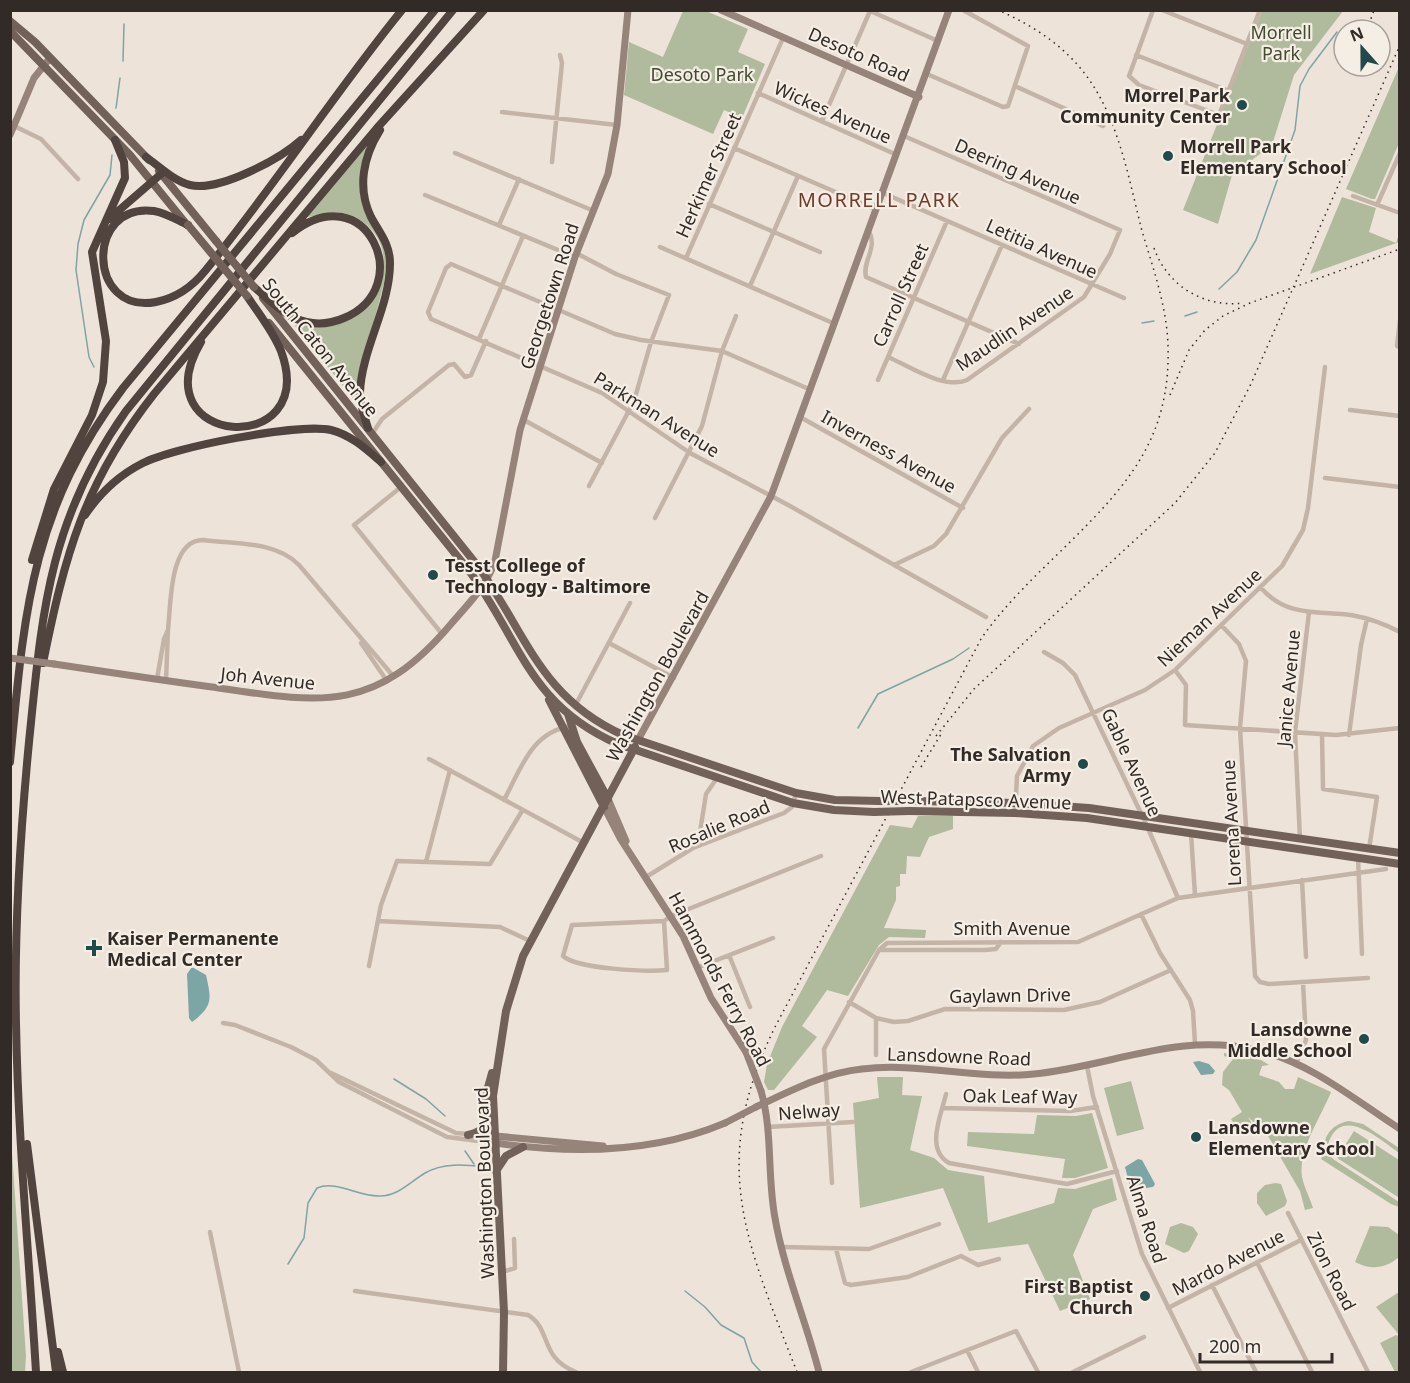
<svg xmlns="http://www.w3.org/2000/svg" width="1410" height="1383" font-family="'Noto Sans',sans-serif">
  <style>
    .green { fill: #b0ba9c }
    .water { fill: #7ca5a6 }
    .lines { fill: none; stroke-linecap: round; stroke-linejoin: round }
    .stream { stroke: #7ca5a6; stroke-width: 1.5 }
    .street { stroke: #c3b4a7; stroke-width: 4.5 }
    .secondary { stroke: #968379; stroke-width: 7 }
    .primary { stroke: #716159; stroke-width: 8 }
    .highway { stroke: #51443f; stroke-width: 8 }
    .rail { stroke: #312a26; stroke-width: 1.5; stroke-dasharray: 1.5 4.5; stroke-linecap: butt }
    .secondary-bridge { stroke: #968379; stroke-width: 7 }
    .primary-bridge { stroke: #716159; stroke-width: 8 }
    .poi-dot { fill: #224a4c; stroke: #f5eee5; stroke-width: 2 }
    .labels { text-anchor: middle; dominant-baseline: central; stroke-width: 4.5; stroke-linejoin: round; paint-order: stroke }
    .park-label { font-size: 18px; fill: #414b2e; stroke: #f5eee5 }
    .street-label { font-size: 18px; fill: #312a26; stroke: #f5eee5 }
    .poi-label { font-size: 18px; font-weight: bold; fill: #312a26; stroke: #f5eee5; text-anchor: end }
    .neighbourhood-label { font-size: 20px; letter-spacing: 1.5px; fill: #743b2b; stroke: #f5eee5 }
  </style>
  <rect width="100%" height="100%" fill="#ede3d9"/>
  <path class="green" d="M683 11H706L748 29 738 52 765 64 742 118 724 110 713 134 624 95 629 42 663 57Z
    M1262 11H1343L1294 75 1272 145 1232 175 1218 224 1183 210Z
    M1399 67V143L1375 199H1372L1346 189Z
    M367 145 360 178 387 259 384 283 364 359 357 397 354 400 295 326 298 324C381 342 417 234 345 214 330 209 319 217 305 217Z
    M1342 197 1376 208 1369 232 1396 243 1399 234V242L1310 274Z
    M918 816H953V829L929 837 920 857 907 856 906 874H900V886L896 887V900L884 928 926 930 925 938 889 937 879 945 848 996 827 990 802 1026 817 1037 774 1090H768L764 1082 767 1064 782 1027 890 825 912 828Z
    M1224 1053 1261 1060 1269 1065 1262 1066 1259 1075 1279 1082 1285 1089H1294L1298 1077 1331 1092C1321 1117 1298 1150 1302 1177 1304 1187 1310 1198 1313 1208L1305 1210 1300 1191 1267 1134 1248 1117 1254 1127 1242 1135 1231 1119 1242 1112 1229 1090 1222 1085 1223 1072 1233 1059 1224 1056Z
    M877 1077H903L902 1095 922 1096 910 1150 934 1158 948 1170 984 1176 988 1223 1054 1203 1058 1188 1075 1189 1112 1178 1117 1200 1093 1209 1073 1255 1090 1299 1060 1311 1028 1244 969 1251 943 1188 860 1208 853 1103 879 1098Z
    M1131 1081 1144 1129 1117 1136 1104 1088Z
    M1092 1113 1108 1168 1075 1178H1062L1065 1159 967 1146 968 1132 1034 1134 1037 1115 1076 1116Z
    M1349 1121 1363 1124 1399 1148V1153C1383 1142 1346 1108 1331 1137 1326 1145 1328 1152 1333 1159L1399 1202V1207L1391 1204 1321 1159 1323 1155 1326 1156C1320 1139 1331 1124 1349 1121Z
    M10 1123 26 1356 25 1372H11Z
    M1354 1131 1399 1160 1398 1197 1337 1158Z
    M1276 1183 1281 1184 1287 1201 1285 1206 1266 1216 1257 1203V1193L1265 1185Z
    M1181 1223 1193 1227 1198 1234 1189 1251 1184 1253 1165 1244 1170 1227Z
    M1370 1226 1388 1227 1399 1235V1257C1386 1268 1372 1271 1355 1262Z
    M1399 1292H1400L1399 1335 1376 1307Z
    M1396 1335 1399 1336V1372H1395L1380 1343Z"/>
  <path class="water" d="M192 967 206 975C211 998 214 1006 192 1022L189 1018 187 974Z
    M1199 1061 1209 1064 1215 1071 1213 1074 1201 1075 1193 1062Z
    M1138 1159 1142 1160 1155 1184 1153 1187 1131 1190 1125 1167Z"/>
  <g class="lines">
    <path class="stream" d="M123 61 124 24
      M116 108 120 78
      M1219 289 1237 272 1256 240 1295 130 1300 86 1309 69 1337 32
      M1185 316 1197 312
      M1142 323 1154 321
      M94 367 89 357 76 270 78 244 84 220 110 175 112 155
      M858 728 878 694 953 659 969 648
      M394 1079 426 1099 445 1116
      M465 1151 474 1164
      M288 1264 304 1238 308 1203 317 1188C337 1180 358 1197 380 1196 398 1196 410 1182 425 1173 444 1162 467 1165 488 1167
      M685 1291 705 1307 721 1325 744 1338 752 1362 761 1372"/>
    <path class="street" d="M868 10 938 41
      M1153 10 1129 76 1139 85 1219 115 1260 10
      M1162 10 1247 44
      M1136 55 1229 91
      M927 74 1003 107 1008 106 1028 46 963 10
      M1015 86 1103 126
      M758 93 897 155
      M502 112 617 125
      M822 121 870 11
      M14 126 41 139 78 179
      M734 148 877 210
      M455 153 594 211
      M552 162 562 63 560 55
      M883 193 1124 298
      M425 195 575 257
      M1353 196 1400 213
      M709 204 820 252
      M1377 205 1400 153
      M499 225 519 179
      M869 231C878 249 862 261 866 277L1019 344
      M660 247 835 324
      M576 253 616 274 669 295 651 342 634 401 589 486
      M686 258 783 38
      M750 286 798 176
      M1400 320 1397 346 1400 347
      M479 339 523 236
      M888 357C909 366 944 390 967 380L1084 297 1110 254 1120 230 904 136
      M878 380 947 221
      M943 380 1002 245
      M811 390 722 351 641 340 615 334 451 264 446 268 428 312 431 319 602 393 690 453 790 506 986 617
      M1350 410 1400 416
      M800 417 963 508
      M524 420 602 463
      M372 434 382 419 449 365 454 364 465 377 471 375 486 341
      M1325 478 1400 487
      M401 487 354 525 442 634
      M655 518 702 426 722 351 736 316
      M894 565 934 546 946 534 1002 438 1029 409
      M1261 588C1287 617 1316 611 1351 615 1368 618 1385 624 1400 632
      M1222 626 1239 644 1246 661 1240 728 1255 976 1260 982 1269 984 1368 978
      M168 630C171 604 169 540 203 540 235 544 276 541 299 565L394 677
      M361 643 387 681
      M609 643 674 678
      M1044 652 1063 663 1075 675 1147 826 1178 898
      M1175 670 1186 685 1185 725 1336 735 1400 728
      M157 679 164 639 168 630 166 681
      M575 706 630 603
      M1322 734 1323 789 1377 797 1369 849
      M1349 735 1361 645 1367 619
      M429 759 584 843
      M504 800C521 769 531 732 571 726
      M1015 813 1017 776 1033 746 1059 728 1145 690 1175 670 1282 566 1303 530 1308 508 1325 367
      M1191 833 1195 895
      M1300 839 1295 732 1309 612
      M693 848 700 832 706 794 717 778
      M1358 858 1362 954
      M426 862 450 770
      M646 877 693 848 784 813 792 807 796 793
      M1302 880 1306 957
      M1141 914 1160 953 1190 1000 1193 1011 1195 1044
      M378 921 500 927 530 941
      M664 921 572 925 563 956C577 969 647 972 667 970L664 921 671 916 821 856
      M879 950H985L996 949 1001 942
      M729 955 750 1007
      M369 966 381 905 397 861 490 864 522 811
      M699 967 773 938
      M849 1002 876 1018 894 1022 908 1021 945 1009 1064 1010 1100 1002 1171 970
      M876 1018V1055
      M223 1023 235 1025 291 1047 316 1060 339 1082 447 1137 495 1143
      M1296 1064 1306 1040 1303 982
      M1087 1066 1093 1096 1142 1254 1200 1372
      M331 1073 456 1133 495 1136
      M946 1094C941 1116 925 1149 949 1163L1067 1184 1117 1171
      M943 1108 1070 1111 1097 1107
      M768 1127 853 1122
      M832 1183 824 1049 879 950 887 943 1078 942 1178 898 1386 869
      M1288 1213 1368 1372
      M210 1232 239 1372
      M782 1247 869 1249 939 1224
      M836 1249 845 1283 851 1285 908 1277 961 1256 978 1265 999 1259
      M1257 1262 1312 1372
      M502 1272 515 1268 514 1239
      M1212 1285 1256 1372
      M355 1291 528 1315C552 1329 539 1358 576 1372
      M1168 1308 1301 1240
      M967 1350 978 1372
      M911 1372 1016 1331 1038 1372
      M1073 1372 1144 1337"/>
    <path class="secondary" d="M721 10 919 97
      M10 135 34 78 50 58
      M54 664C107 672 160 680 212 687 320 703 374 715 451 624 468 604 487 586 495 561L520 430 575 257 608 174 617 125 628 10
      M638 740 771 496 949 10
      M608 799 626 841
      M604 807 620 838 683 936 711 998 746 1052
      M761 1091C773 1132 767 1176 775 1218 784 1270 806 1321 819 1372
      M756 1107C790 1091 824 1073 862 1069 919 1062 976 1080 1034 1074 1112 1066 1177 1032 1257 1050 1310 1062 1355 1100 1400 1129
      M495 1136 603 1146
      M495 1143C571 1154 652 1154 725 1123"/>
    <path class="primary" d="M10 21 35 42 149 160
      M10 31 130 155 187 225
      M159 171 216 241
      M263 298 477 565C526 632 539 697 623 735L796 793 835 800 880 801
      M269 323 470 572C521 642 529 705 618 744L793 803 834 810 874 812
      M549 700 604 807
      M568 714 577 742 608 799
      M915 801 1016 803 1089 808 1400 853
      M909 811 1015 813 1087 818 1400 864
      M468 1135C490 1131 486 1116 486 1097 487 1089 490 1081 492 1073
      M496 1171 506 1156 523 1147
      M503 1372 504 1312 493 1096 506 1011 523 956 635 747"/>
    <path class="highway" d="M146 157C159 166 174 181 190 185 219 192 280 159 301 140
      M109 219 161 174
      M188 225C177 220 166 213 154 211 85 202 87 315 156 302 176 298 192 287 205 271 274 187 333 95 402 10
      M254 287C267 298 280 311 294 318 310 325 328 325 344 318 418 287 366 174 292 233
      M201 342C139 447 321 460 281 351 273 331 259 314 247 296
      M368 428C364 416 360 404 360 392 362 348 390 307 390 263 390 244 379 232 371 217 357 188 363 157 380 130
      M85 515C100 493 119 475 143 463 174 447 299 423 331 430 351 435 366 449 381 462
      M32 560 54 489 92 415 103 382 106 341 92 252 125 178 124 162 115 140
      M43 663C65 554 84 483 154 394L377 128 484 10
      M10 762C24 615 30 511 123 388L435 10
      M27 1144 56 1372
      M58 1352 63 1372
      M36 1372C29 1256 18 1139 16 1023 14 929 20 836 29 742 42 614 48 521 126 411L453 10"/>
    <path class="rail" d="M1367 30 1374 10
      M1154 248C1167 285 1203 308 1243 303
      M1170 395 1189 350 1205 330 1223 316 1250 303 1400 249
      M936 736 974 689 1175 503 1215 453 1250 386 1400 45
      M921 767 943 731
      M797 1372C746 1241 708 1164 775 1027L981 639C1028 570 1114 516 1149 443 1164 412 1169 380 1168 346 1167 307 1153 268 1142 231 1129 180 1119 121 1088 78 1065 46 1034 26 998 10"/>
    <path class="secondary-bridge" d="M10 658 54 664
      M746 1052 761 1091
      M725 1123 756 1107"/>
    <path class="primary-bridge" d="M188 225 247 296
      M216 241 254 287
      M880 801H915
      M874 812 909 811"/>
  </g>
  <g class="poi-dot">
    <circle cx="1242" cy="105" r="6"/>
    <circle cx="1168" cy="156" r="6"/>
    <circle cx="433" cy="575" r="6"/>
    <circle cx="1083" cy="764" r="6"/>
    <path d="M91 939h6v6h6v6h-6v6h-6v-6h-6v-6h6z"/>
    <circle cx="1364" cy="1039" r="6"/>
    <circle cx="1196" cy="1137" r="6"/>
    <circle cx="1145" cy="1296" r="6"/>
  </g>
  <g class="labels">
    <g class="park-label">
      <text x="1281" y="32">Morrell<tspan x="1281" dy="21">Park</tspan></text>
      <text x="702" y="74">Desoto Park</text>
    </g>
    <g class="street-label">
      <text transform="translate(859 54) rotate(24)">Desoto Road</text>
      <text transform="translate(833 112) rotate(24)">Wickes Avenue</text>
      <text transform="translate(1018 171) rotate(24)">Deering Avenue</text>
      <text transform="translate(708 175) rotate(-66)">Herkimer Street</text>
      <text transform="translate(1042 248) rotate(24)">Letitia Avenue</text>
      <text transform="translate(900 295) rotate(-66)">Carroll Street</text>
      <text transform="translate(549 296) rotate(-72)">Georgetown Road</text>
      <text transform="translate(1014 328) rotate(-34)">Maudlin Avenue</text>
      <text transform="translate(321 347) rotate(51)">South Caton Avenue</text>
      <text transform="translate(657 414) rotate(32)">Parkman Avenue</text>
      <text transform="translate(889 451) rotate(29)">Inverness Avenue</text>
      <text transform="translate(1209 617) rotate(-43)">Nieman Avenue</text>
      <text transform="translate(657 676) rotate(-61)">Washington Boulevard</text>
      <text transform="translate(268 678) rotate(6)">Joh Avenue</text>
      <text transform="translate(1288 688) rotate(-85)">Janice Avenue</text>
      <text transform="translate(1132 762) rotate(65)">Gable Avenue</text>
      <text transform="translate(976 799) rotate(2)">West Patapsco Avenue</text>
      <text transform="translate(1231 823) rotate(-93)">Lorena Avenue</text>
      <text transform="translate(719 826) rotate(-23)">Rosalie Road</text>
      <text x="1012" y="928">Smith Avenue</text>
      <text transform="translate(720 979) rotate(62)">Hammonds Ferry Road</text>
      <text transform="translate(1010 995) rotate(-1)">Gaylawn Drive</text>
      <text transform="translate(959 1056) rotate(2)">Lansdowne Road</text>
      <text transform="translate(1020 1096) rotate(1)">Oak Leaf Way</text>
      <text transform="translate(809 1111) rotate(-4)">Nelway</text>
      <text transform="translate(484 1183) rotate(-92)">Washington Boulevard</text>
      <text transform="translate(1147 1219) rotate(72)">Alma Road</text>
      <text transform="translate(1228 1262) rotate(-27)">Mardo Avenue</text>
      <text transform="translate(1332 1271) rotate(63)">Zion Road</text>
    </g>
    <g class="poi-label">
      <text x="1230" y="95">Morrel Park<tspan x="1230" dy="21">Community Center</tspan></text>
      <text x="1180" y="146" text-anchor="start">Morrell Park<tspan x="1180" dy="21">Elementary School</tspan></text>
      <text x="445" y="565" text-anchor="start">Tesst College of<tspan x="445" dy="21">Technology - Baltimore</tspan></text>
      <text x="1071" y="754">The Salvation<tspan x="1071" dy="21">Army</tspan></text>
      <text x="107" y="938" text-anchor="start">Kaiser Permanente<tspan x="107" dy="21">Medical Center</tspan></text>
      <text x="1352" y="1029">Lansdowne<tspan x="1352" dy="21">Middle School</tspan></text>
      <text x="1208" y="1127" text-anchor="start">Lansdowne<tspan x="1208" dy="21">Elementary School</tspan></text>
      <text x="1133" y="1286">First Baptist<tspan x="1133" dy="21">Church</tspan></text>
    </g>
    <g class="neighbourhood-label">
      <text x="879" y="199">MORRELL PARK</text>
    </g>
  </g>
  <rect width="1410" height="1383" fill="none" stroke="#312a26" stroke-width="24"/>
  <g transform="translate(1362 48) rotate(339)"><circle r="28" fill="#f5eee5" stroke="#a7a099" stroke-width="1.5"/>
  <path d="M0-4.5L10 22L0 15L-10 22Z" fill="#224a4c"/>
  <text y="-9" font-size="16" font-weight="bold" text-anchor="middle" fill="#312a26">N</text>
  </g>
  <path d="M1200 1353v9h132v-9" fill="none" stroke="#312a26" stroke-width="3"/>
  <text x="1209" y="1353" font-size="18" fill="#312a26" stroke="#f5eee5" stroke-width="4.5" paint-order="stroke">200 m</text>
</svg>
